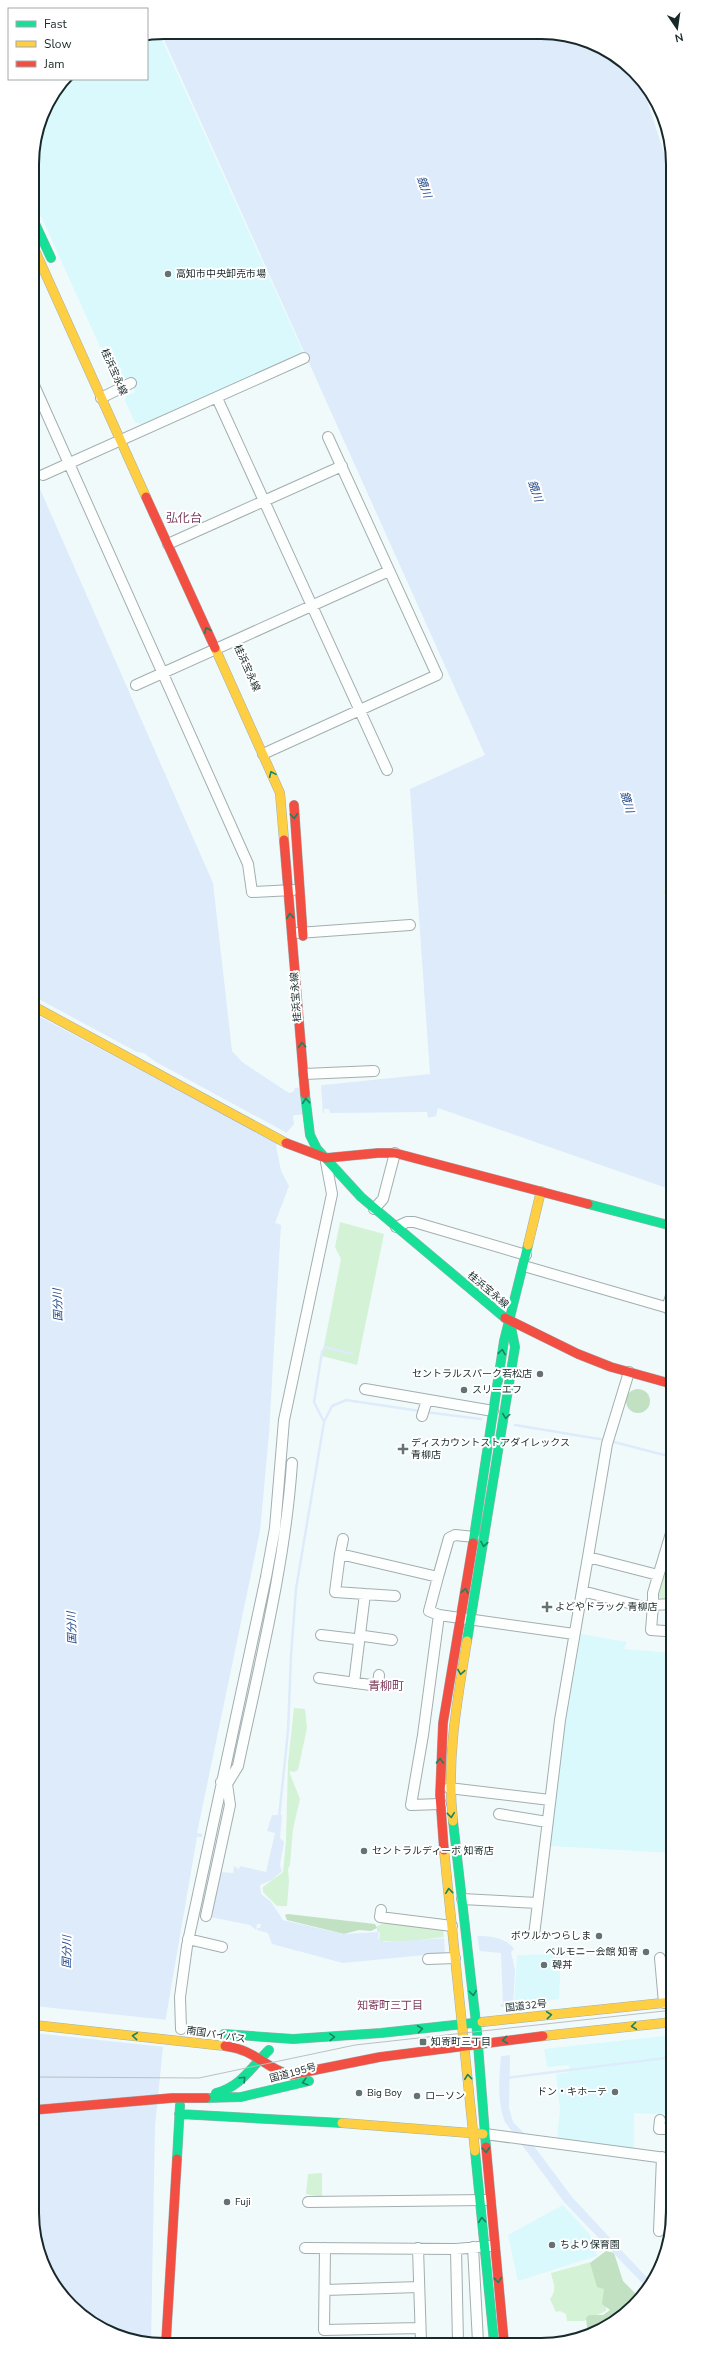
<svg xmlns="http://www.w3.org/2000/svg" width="705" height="2377" font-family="'Nunito Sans','Noto Sans JP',sans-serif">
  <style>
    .built { fill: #d9f9fc }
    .green { fill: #d4f2d5 }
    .forest { fill: #c2e1c3 }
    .water { fill: #ddebfb }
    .pier { fill: #f1fafb }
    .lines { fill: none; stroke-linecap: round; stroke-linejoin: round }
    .stream { stroke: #ddebfb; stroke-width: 2.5 }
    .street-casing { stroke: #a3aeaf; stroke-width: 12 }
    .fast-casing { stroke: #a3aeaf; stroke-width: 10 }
    .slow-casing { stroke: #a3aeaf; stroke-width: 10 }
    .jam-casing { stroke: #a3aeaf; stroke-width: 10 }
    .street { stroke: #fdfefe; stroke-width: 10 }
    .fast { stroke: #16e098; stroke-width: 9 }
    .slow { stroke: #ffcf43; stroke-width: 9 }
    .jam { stroke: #f24e42; stroke-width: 9 }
    .tram { stroke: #bcbfc0; stroke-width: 1 }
    .oneway { stroke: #188461 }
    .poi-dot { fill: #657273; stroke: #fff; stroke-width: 1.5 }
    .labels { text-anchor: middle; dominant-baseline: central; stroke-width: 4; stroke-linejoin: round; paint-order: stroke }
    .poi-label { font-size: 10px; fill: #19292a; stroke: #fff; text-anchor: start }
    .street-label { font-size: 10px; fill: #19292a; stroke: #fff }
    .water-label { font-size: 11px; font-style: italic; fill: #20488b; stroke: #fff }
    .neighbourhood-label { font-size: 11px; fill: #7d3c5f; stroke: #fff }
    .quarter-label { font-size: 12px; fill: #7d3c5f; stroke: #fff }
    .rim { fill: none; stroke: #19292a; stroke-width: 2 }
  </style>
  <rect width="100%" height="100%" fill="#f1fafb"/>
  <path class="built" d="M159 33 303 352 143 425 135 422 125 401 126 396 135 392 129 378 115 380 32 196V156L46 106 65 79H147V35Z
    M581 1634 627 1642 624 1649 672 1653V1853L550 1846 563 1739Z
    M561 1954 559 1999 514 2006 517 1955Z
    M673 2035V2115L634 2113V2150L557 2138 560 2110 556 2074 570 2072 569 2065 547 2067 544 2049Z
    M563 2205 590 2235 597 2256 518 2281 508 2235Z"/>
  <path class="green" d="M671 867V907L666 901 663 889 666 890 664 877Z
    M340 1222 384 1234 357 1365 322 1356 341 1259 335 1247Z
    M663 1575 672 1578V1597L669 1600 660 1598 658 1594Z
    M294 1708 305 1709 307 1728 298 1770 294 1772 290 1771V1774L300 1799 293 1829 290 1865 288 1869 289 1881 287 1906H277L263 1892V1887L283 1872 286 1841 288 1763Z
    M390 1921 443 1930 444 1937 403 1942 381 1941 379 1939 380 1933 377 1931V1926Z
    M322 2173V2197L306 2194 308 2174Z
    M598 2260 607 2275 606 2311 584 2321H567L566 2314 560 2311 556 2312 550 2299C558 2289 553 2283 551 2273Z"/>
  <path class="forest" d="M626 1401a12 12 0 1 1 24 0a12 12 0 1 1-24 0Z
    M288 1914 375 1924 377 1928 371 1931 359 1930 344 1934 287 1920 285 1915Z
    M606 2251 614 2253 623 2281 641 2299C628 2312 607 2333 587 2328L586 2318 589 2315H603L610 2310 602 2304 604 2289 597 2287 590 2263Z"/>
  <path class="water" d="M161 33 567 35C595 45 623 55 641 81L671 175V867L665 877 668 878 665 881 666 890 663 889 666 901 671 907 672 1190 438 1108 436 1116 428 1118 427 1112 330 1113 329 1109H324V1113L295 1115 293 1116 294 1124 276 1145 281 1171 289 1186 275 1223 281 1225 269 1434 260 1531 197 1833 202 1834V1837H197L166 2017 155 2126 151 2342C111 2342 61 2307 45 2270 41 2260 38 2249 35 2238L33 473 213 883 232 1051 242 1062 289 1093 293 1092 295 1088 430 1074 410 789 485 755Z
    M272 1815H282L280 1838 284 1842 280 1865 282 1871 272 1880 260 1885 261 1894 271 1902 283 1920 343 1934 379 1932 378 1939 385 1942 478 1936C490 1936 507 1938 514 1949L511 1952 515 1970 513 2006 501 2007V2004H503L501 1953 479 1951 445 1953 343 1963 272 1944 268 1933 257 1930V1928H260L261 1924H257L256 1930 250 1925 210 1917 221 1872 233 1873 234 1867 232 1865 239 1869 240 1866 266 1872 275 1833 267 1831Z
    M510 2055 509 2108 513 2122 525 2134 572 2197 651 2282 647 2288 564 2202 505 2122C497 2102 499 2077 501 2056Z"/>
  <path class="pier" d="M33 996 137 1052 144 1053 156 1062 289 1134 277 1143 33 1013Z
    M321 1084 323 1115 314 1116 298 1086Z
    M477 1934 480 1953 445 1955 444 1936Z
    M34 2006 168 2020 165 2047 34 2033Z"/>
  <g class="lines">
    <path class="stream" d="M425 1412 481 1419
      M324 1422 314 1402 322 1352 325 1347 352 1354
      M515 1425 605 1440
      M610 1441 672 1457
      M279 1818 288 1731 291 1656 296 1589 324 1422 332 1406 346 1400 420 1411
      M506 2078 673 2057"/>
    <defs>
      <path id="street" d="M33 383 248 864 252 892 293 890
        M101 398 131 383
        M217 398 387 770
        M43 475 304 358
        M168 544 342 466
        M136 685 389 571
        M263 754 437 675 328 437
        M298 933 410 925
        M304 1074 374 1071
        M374 1209 383 1199 395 1153
        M396 1227 407 1222H414L526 1255
        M524 1266 672 1309
        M667 1308 672 1293
        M365 1389 493 1411
        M422 1416 427 1400
        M340 1554 343 1539
        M588 1557 607 1444 629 1372
        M438 1577 429 1611 439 1615
        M582 1591 588 1557 658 1575
        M365 1594 395 1596
        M665 1631 651 1630 653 1605 672 1604
        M321 1635 355 1639 364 1636 392 1640
        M319 1678 378 1686 379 1675
        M354 1683 365 1594 335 1592 340 1554 438 1577 449 1538 455 1535 474 1537
        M227 1784 238 1766C259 1666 285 1566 292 1463
        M449 1788 550 1800
        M441 1804 411 1805 423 1735 439 1615 574 1634
        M499 1814 547 1822
        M462 1899 538 1903 560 1720 582 1591 644 1607 653 1605V1593L672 1530
        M381 1910 380 1917 452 1926
        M206 1916 230 1805 227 1784 221 1782
        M534 1935 538 1903
        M188 1939 222 1947
        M660 1958 664 2003
        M428 1959 455 1958
        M181 2029 180 1997 187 1946 266 1577 275 1528 284 1420 332 1194 326 1162
        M660 2120 659 2129H673
        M485 2134 673 2159
        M308 2202 486 2200
        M659 2231 662 2157
        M473 2247 478 2342
        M305 2248 456 2249 490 2246
        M325 2248 324 2330 420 2328
        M418 2248 421 2342
        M456 2249 458 2342
        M325 2290 419 2287"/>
      <path id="fast" d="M32 217 51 258
        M305 1094 310 1135 317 1149 361 1197 505 1318
        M588 1204 672 1226
        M473 1543 504 1341 528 1245
        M467 1641 515 1347 510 1322
        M453 1821 477 2032 486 2147
        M224 2034 293 2039 381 2033 482 2022
        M216 2093C241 2087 251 2067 269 2050
        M206 2098 241 2097 309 2081
        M179 2114 342 2123
        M475 2151 494 2342
        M177 2159 180 2105"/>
      <path id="slow" d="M32 244 146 497
        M215 648 280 793 284 840
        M33 1006 286 1143
        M528 1245 541 1191
        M453 1821C446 1761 457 1701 467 1641
        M444 1850 475 2151
        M482 2022 672 2002
        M34 2025 225 2046
        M543 2036 673 2022
        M342 2123 483 2134"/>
      <path id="jam" d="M146 497 215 648
        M294 805 303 936
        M284 840 305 1094
        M286 1143 326 1158 378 1153H395L588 1204
        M505 1318 578 1354 611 1367 672 1384
        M444 1850 440 1795 443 1723 473 1543
        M225 2046C256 2050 263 2067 290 2075L380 2057 543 2036
        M34 2110 172 2098H206
        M486 2147 504 2342
        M166 2342 177 2159"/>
    </defs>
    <use href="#street" class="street-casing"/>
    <use href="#fast" class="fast-casing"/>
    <use href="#slow" class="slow-casing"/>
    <use href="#jam" class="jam-casing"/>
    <use href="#street" class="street"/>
    <use href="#fast" class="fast"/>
    <use href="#slow" class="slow"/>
    <use href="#jam" class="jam"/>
    <path class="tram" d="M34 2077 199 2078 355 2045 673 2010"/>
  </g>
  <defs><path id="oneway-chevron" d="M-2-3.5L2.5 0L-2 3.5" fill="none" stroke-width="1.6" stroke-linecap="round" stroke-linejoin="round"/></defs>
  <g class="oneway">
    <use href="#oneway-chevron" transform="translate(207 630) rotate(-114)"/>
    <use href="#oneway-chevron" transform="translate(272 774) rotate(-114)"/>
    <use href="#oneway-chevron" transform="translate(294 816) rotate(86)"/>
    <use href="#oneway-chevron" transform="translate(290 916) rotate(-96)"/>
    <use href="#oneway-chevron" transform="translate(302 1045) rotate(-95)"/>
    <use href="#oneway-chevron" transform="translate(306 1101) rotate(-94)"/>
    <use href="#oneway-chevron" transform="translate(502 1352) rotate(-81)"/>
    <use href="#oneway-chevron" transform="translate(506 1416) rotate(98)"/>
    <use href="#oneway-chevron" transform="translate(484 1544) rotate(100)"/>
    <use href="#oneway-chevron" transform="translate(465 1591) rotate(-79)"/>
    <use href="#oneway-chevron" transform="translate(461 1672) rotate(100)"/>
    <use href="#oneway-chevron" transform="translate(440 1761) rotate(-88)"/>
    <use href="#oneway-chevron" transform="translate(451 1815) rotate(84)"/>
    <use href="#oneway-chevron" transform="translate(449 1891) rotate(-96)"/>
    <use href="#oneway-chevron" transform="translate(473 1993) rotate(83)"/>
    <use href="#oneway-chevron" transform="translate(549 2015) rotate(-6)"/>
    <use href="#oneway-chevron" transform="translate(634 2026) rotate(174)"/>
    <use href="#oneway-chevron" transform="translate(420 2029) rotate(-8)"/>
    <use href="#oneway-chevron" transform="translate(135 2036) rotate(-174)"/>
    <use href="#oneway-chevron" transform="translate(332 2037) rotate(-4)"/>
    <use href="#oneway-chevron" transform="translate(505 2040) rotate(173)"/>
    <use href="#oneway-chevron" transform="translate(468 2077) rotate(-96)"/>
    <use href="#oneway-chevron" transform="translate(243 2079) rotate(-46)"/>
    <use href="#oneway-chevron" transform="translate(305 2082) rotate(165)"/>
    <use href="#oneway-chevron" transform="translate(486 2150) rotate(86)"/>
    <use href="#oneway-chevron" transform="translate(482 2220) rotate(-95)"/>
    <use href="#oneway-chevron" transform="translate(498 2280) rotate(84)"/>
  </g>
  <g class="poi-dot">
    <circle cx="168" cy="274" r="4"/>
    <circle cx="540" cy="1374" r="4"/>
    <circle cx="464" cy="1390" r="4"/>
    <path d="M401 1443h4v4h4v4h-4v4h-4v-4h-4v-4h4z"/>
    <path d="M545 1601h4v4h4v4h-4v4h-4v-4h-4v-4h4z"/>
    <circle cx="364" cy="1851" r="4"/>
    <circle cx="599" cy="1936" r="4"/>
    <circle cx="646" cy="1952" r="4"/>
    <circle cx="544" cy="1965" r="4"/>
    <rect x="419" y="2038" width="8" height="8" rx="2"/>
    <circle cx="615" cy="2092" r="4"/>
    <circle cx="359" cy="2093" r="4"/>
    <circle cx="417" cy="2096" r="4"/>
    <circle cx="227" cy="2202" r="4"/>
    <circle cx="552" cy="2245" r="4"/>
  </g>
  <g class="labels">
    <g class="poi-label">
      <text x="176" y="274">高知市中央卸売市場</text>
      <text x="532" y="1374" text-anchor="end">セントラルスパーク若松店</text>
      <text x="472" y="1390">スリーエフ</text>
      <text x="411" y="1443">ディスカウントストアダイレックス<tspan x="411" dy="12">青柳店</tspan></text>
      <text x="555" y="1607">よどやドラッグ 青柳店</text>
      <text x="372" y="1851">セントラルディーボ 知寄店</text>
      <text x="591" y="1936" text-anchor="end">ボウルかつらしま</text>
      <text x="638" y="1952" text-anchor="end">ベルモニー会館 知寄</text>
      <text x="552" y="1965">韓丼</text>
      <text x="431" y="2042">知寄町三丁目</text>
      <text x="607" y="2092" text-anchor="end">ドン・キホーテ</text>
      <text x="367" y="2093">Big Boy</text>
      <text x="425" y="2096">ローソン</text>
      <text x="235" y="2202">Fuji</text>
      <text x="560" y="2245">ちより保育園</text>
    </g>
    <g class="street-label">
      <text transform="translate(114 372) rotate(66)">桂浜宝永線</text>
      <text transform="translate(247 668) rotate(66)">桂浜宝永線</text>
      <text transform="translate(296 997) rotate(-94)">桂浜宝永線</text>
      <text transform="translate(488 1290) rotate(40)">桂浜宝永線</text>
      <text transform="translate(526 2006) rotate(-6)">国道32号</text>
      <text transform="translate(216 2035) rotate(9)">南国バイパス</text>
      <text transform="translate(293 2073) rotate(-15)">国道195号</text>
    </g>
    <g class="water-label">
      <text transform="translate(424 187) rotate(70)">鏡川</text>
      <text transform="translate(535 491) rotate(70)">鏡川</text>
      <text transform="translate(627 802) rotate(74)">鏡川</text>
      <text transform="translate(58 1305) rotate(-92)">国分川</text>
      <text transform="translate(72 1628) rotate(-92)">国分川</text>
      <text transform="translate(67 1952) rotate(-89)">国分川</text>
    </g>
    <g class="neighbourhood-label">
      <text x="390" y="2005">知寄町三丁目</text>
    </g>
    <g class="quarter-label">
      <text x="184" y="518">弘化台</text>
      <text x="386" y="1686">青柳町</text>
    </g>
  </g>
  <path d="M0 0H705V2377H0ZM164 39H541A125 125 0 0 1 666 164V2213A125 125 0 0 1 541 2338H164A125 125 0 0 1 39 2213V164A125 125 0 0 1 164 39Z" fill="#fff" fill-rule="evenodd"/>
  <path class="rim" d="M164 39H541A125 125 0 0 1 666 164V2213A125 125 0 0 1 541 2338H164A125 125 0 0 1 39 2213V164A125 125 0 0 1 164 39Z"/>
  <rect x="8" y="8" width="140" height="72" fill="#ffffff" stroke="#a3a9aa"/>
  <rect x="16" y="21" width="20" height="6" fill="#16e098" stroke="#a3a9aa"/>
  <text x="44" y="28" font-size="12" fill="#19292a">Fast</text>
  <rect x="16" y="41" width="20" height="6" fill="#ffcf43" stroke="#a3a9aa"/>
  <text x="44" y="48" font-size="12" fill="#19292a">Slow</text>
  <rect x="16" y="61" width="20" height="6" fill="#f24e42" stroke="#a3a9aa"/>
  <text x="44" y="68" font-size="12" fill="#19292a">Jam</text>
  <g transform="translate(677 28) rotate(167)" stroke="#ffffff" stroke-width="3" paint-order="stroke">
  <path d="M0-3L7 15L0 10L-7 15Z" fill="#19292a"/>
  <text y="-6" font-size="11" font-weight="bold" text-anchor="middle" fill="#19292a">N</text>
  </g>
</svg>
